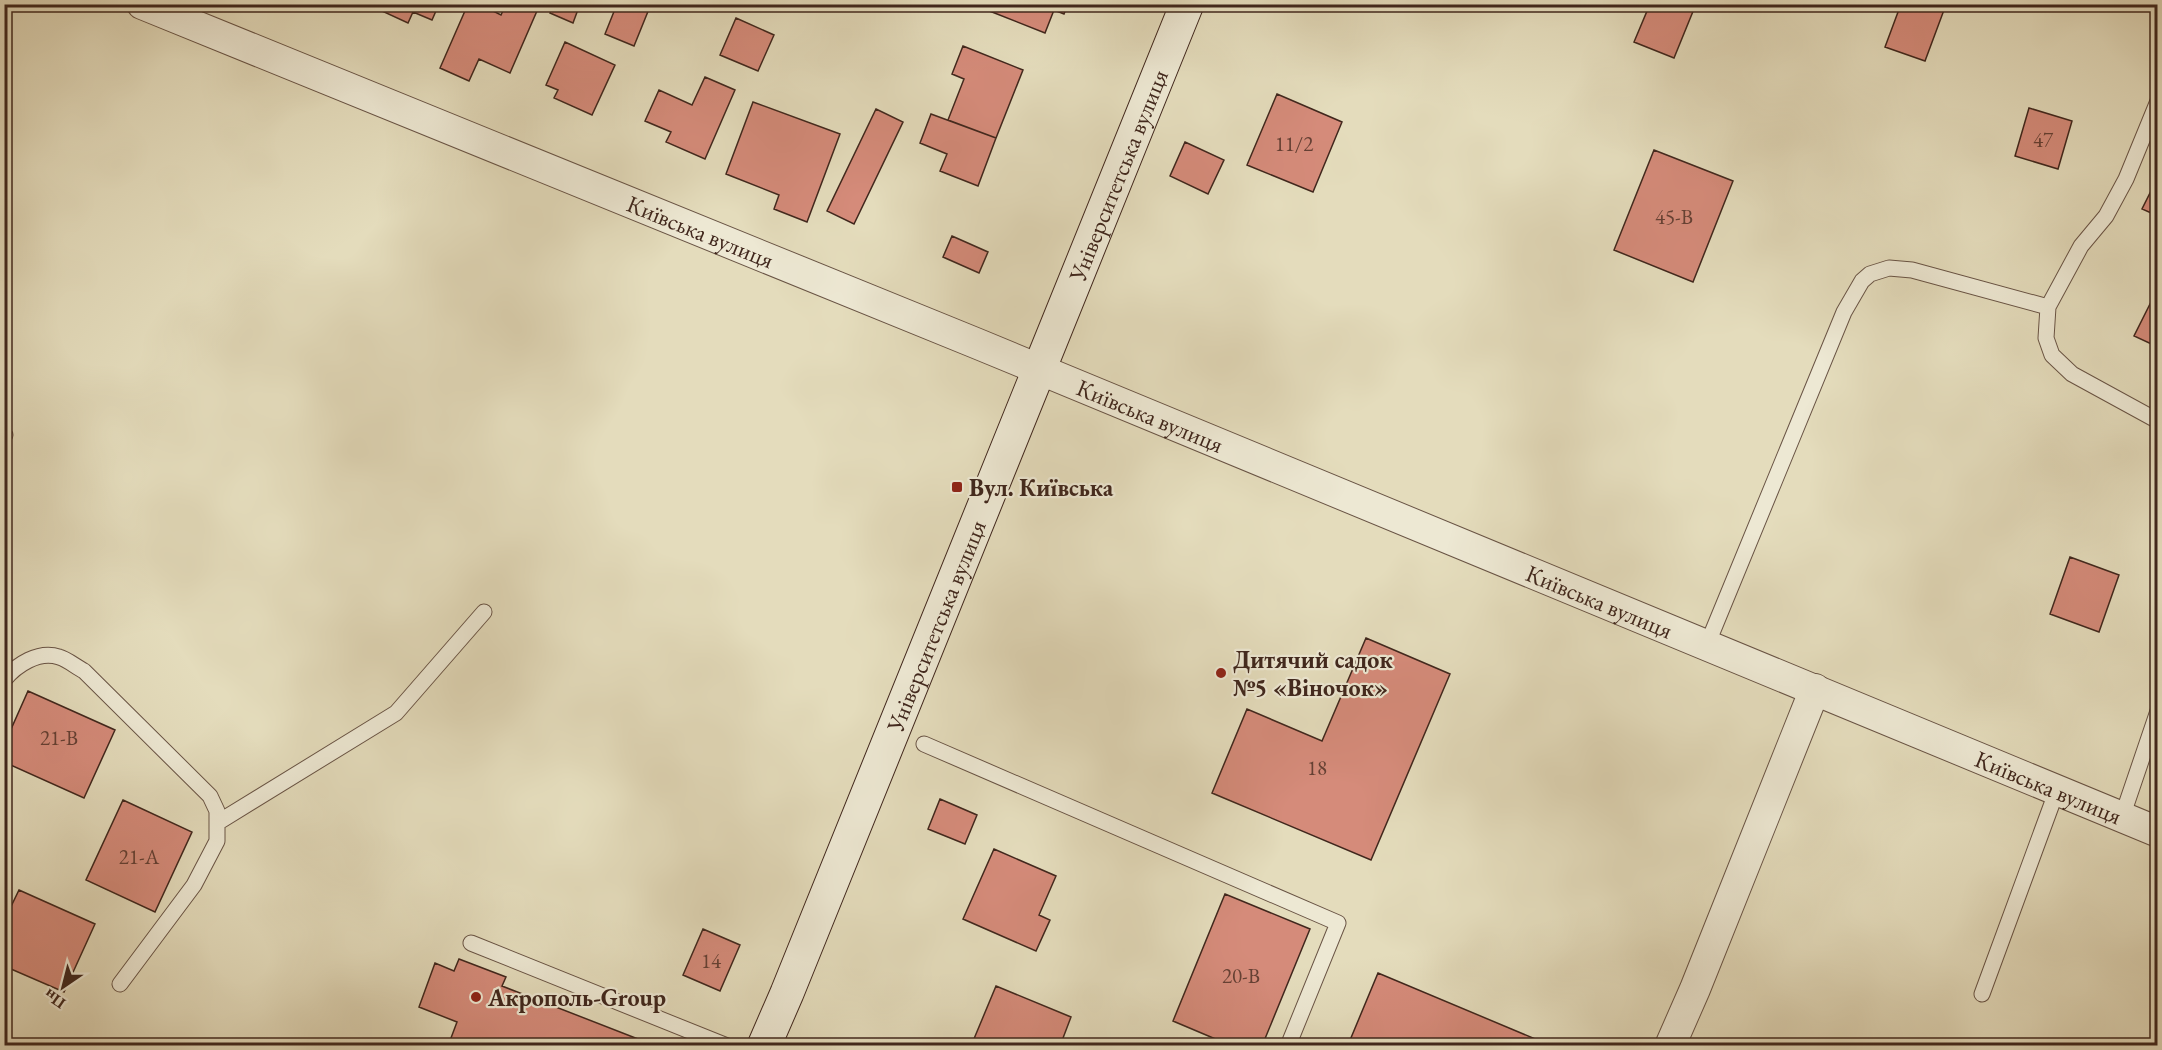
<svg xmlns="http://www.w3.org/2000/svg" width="2162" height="1050" font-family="'EB Garamond',serif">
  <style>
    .building { fill: #d58b7a; stroke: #40271d; stroke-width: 1.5 }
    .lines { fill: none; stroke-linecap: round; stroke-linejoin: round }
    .lane-casing { stroke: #695445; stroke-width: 17 }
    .street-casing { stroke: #695445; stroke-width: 32 }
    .secondary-casing { stroke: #40271d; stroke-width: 35 }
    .lane { stroke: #ede8d3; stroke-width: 15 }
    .street { stroke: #ede8d3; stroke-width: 30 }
    .secondary { stroke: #ede8d3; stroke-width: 33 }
    .poi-dot { fill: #8f2418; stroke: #ede8d3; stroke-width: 2 }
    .labels { text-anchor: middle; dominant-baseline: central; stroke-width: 4.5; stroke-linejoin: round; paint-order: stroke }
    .number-label { font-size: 21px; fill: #654034 }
    .street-label { font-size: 24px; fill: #40271d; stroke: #ede8d3 }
    .poi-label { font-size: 24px; font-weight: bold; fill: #40271d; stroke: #ede8d3; text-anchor: start }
  </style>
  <rect width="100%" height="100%" fill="#e4dcbc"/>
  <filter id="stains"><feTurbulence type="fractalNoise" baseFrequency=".00333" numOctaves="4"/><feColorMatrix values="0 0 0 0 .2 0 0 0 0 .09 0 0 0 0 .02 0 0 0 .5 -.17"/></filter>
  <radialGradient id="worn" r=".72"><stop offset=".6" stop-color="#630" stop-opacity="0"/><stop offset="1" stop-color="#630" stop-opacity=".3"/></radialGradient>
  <path class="building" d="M372 4H439L432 20 413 12 408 23 371 6Z
    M468 4H479L501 15 506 4H540L510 73 479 59 469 81 440 68Z
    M553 4H580L573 23 550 13Z
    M617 4H651L634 46 605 34Z
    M990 4H1068L1064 14 1054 10 1045 33 987 10Z
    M1632 4H1696L1674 58 1634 42 1647 11Z
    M1901 4H1931L1944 10 1925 61 1885 47Z
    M736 18 774 35 758 71 720 55Z
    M565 42 615 65 592 115 554 98 558 90 546 85Z
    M963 46 1023 70 996 138 948 120 964 79 952 74Z
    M705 77 735 90 705 159 666 142 671 132 645 121 659 90 692 105Z
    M1277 94 1342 122 1313 192 1247 165Z
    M753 102 840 134 807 222 774 209 779 195 726 174Z
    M2029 108 2072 121 2058 169 2015 156Z
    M876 109 903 122 854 224 827 211Z
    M931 114 996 138 978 186 940 171 947 154 920 143Z
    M1185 142 1224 160 1208 194 1170 176Z
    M1654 150 1733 181 1693 282 1614 250Z
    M2158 177V216L2142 209Z
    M952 236 988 252 979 273 943 257Z
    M2158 288V347L2134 336Z
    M2070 557 2119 575 2099 632 2050 614Z
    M1366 638 1450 674 1371 860 1212 793 1247 709 1322 741Z
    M28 691 115 730 84 798 4 762V745Z
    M940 799 977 815 965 844 928 829Z
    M123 800 192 832 155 912 86 880Z
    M994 849 1056 876 1039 915 1050 920 1036 951 963 919Z
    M19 890 95 924 64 992 4 966V921Z
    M1225 894 1310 929 1262 1046H1232L1173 1021Z
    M703 929 740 945 720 991 683 975Z
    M459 959 506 977 502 986 656 1046H448L457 1022 419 1007 435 963 454 971Z
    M1378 973 1552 1046 1348 1045Z
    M996 986 1071 1017 1060 1046H971Z"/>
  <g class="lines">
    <defs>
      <path id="lane" d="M2158 101 2126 179 2106 216 2081 246 2048 307 2046 338 2052 355 2072 374 2158 421
        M4 435H5
        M1707 645 1844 312 1862 281 1870 274 1889 268 1912 270 2048 307
        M4 680C16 665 39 650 59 657 67 659 76 667 84 671L210 796 217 811V841L194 885 120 984
        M924 744 1338 923 1288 1046
        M2122 817 2158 711
        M217 823 396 713 484 612
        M471 943 727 1046
        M1982 994 2057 790"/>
      <g id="street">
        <path id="s1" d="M142 4 978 344 2158 832"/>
        <path d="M1670 1046 1695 989 1815 689"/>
      </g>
      <g id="secondary">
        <path id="s2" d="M764 1046 787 993 1187 4"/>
      </g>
    </defs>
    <use href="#lane" class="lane-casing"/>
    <use href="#street" class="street-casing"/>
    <use href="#secondary" class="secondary-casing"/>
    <use href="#lane" class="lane"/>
    <use href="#street" class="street"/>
    <use href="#secondary" class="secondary"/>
  </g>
  <g class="poi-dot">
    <rect x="951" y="481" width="12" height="12" rx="3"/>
    <circle cx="1221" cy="673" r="6"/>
    <circle cx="476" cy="997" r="6"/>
  </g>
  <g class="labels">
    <g class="number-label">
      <text x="2043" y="139">47</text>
      <text x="1294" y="143">11/2</text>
      <text x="1674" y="216">45-В</text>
      <text x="59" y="737">21-В</text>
      <text x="1317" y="767">18</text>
      <text x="139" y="856">21-А</text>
      <text x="711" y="960">14</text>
      <text x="1241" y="975">20-В</text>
    </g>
    <g class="street-label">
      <text stroke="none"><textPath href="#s2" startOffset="940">Університетська вулиця</textPath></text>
      <text stroke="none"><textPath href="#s1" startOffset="603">Київська вулиця</textPath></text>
      <text stroke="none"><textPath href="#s1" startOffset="1089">Київська вулиця</textPath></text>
      <text stroke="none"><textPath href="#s1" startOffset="1575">Київська вулиця</textPath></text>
      <text stroke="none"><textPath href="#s2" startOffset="454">Університетська вулиця</textPath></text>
      <text stroke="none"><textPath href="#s1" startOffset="2061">Київська вулиця</textPath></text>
    </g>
    <g class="poi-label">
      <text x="969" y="487">Вул. Київська</text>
      <text x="1233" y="659">Дитячий садок<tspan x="1233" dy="28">№5 «Віночок»</tspan></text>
      <text x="488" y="997">Акрополь-Group</text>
    </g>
  </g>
  <rect width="2162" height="1050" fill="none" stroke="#e4dcbc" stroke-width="24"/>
  <rect x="6" y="6" width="2150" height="1038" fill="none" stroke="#40271d" stroke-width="3"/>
  <rect x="12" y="12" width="2138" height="1026" fill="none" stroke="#40271d" stroke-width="1.5"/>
  <g transform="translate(63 987) rotate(215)" stroke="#ede8d3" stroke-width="4.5" paint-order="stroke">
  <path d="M0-4.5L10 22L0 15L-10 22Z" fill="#40271d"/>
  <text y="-9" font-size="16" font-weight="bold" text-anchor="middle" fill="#40271d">Пн</text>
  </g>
  <rect width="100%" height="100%" filter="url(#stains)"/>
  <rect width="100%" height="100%" fill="url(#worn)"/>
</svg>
